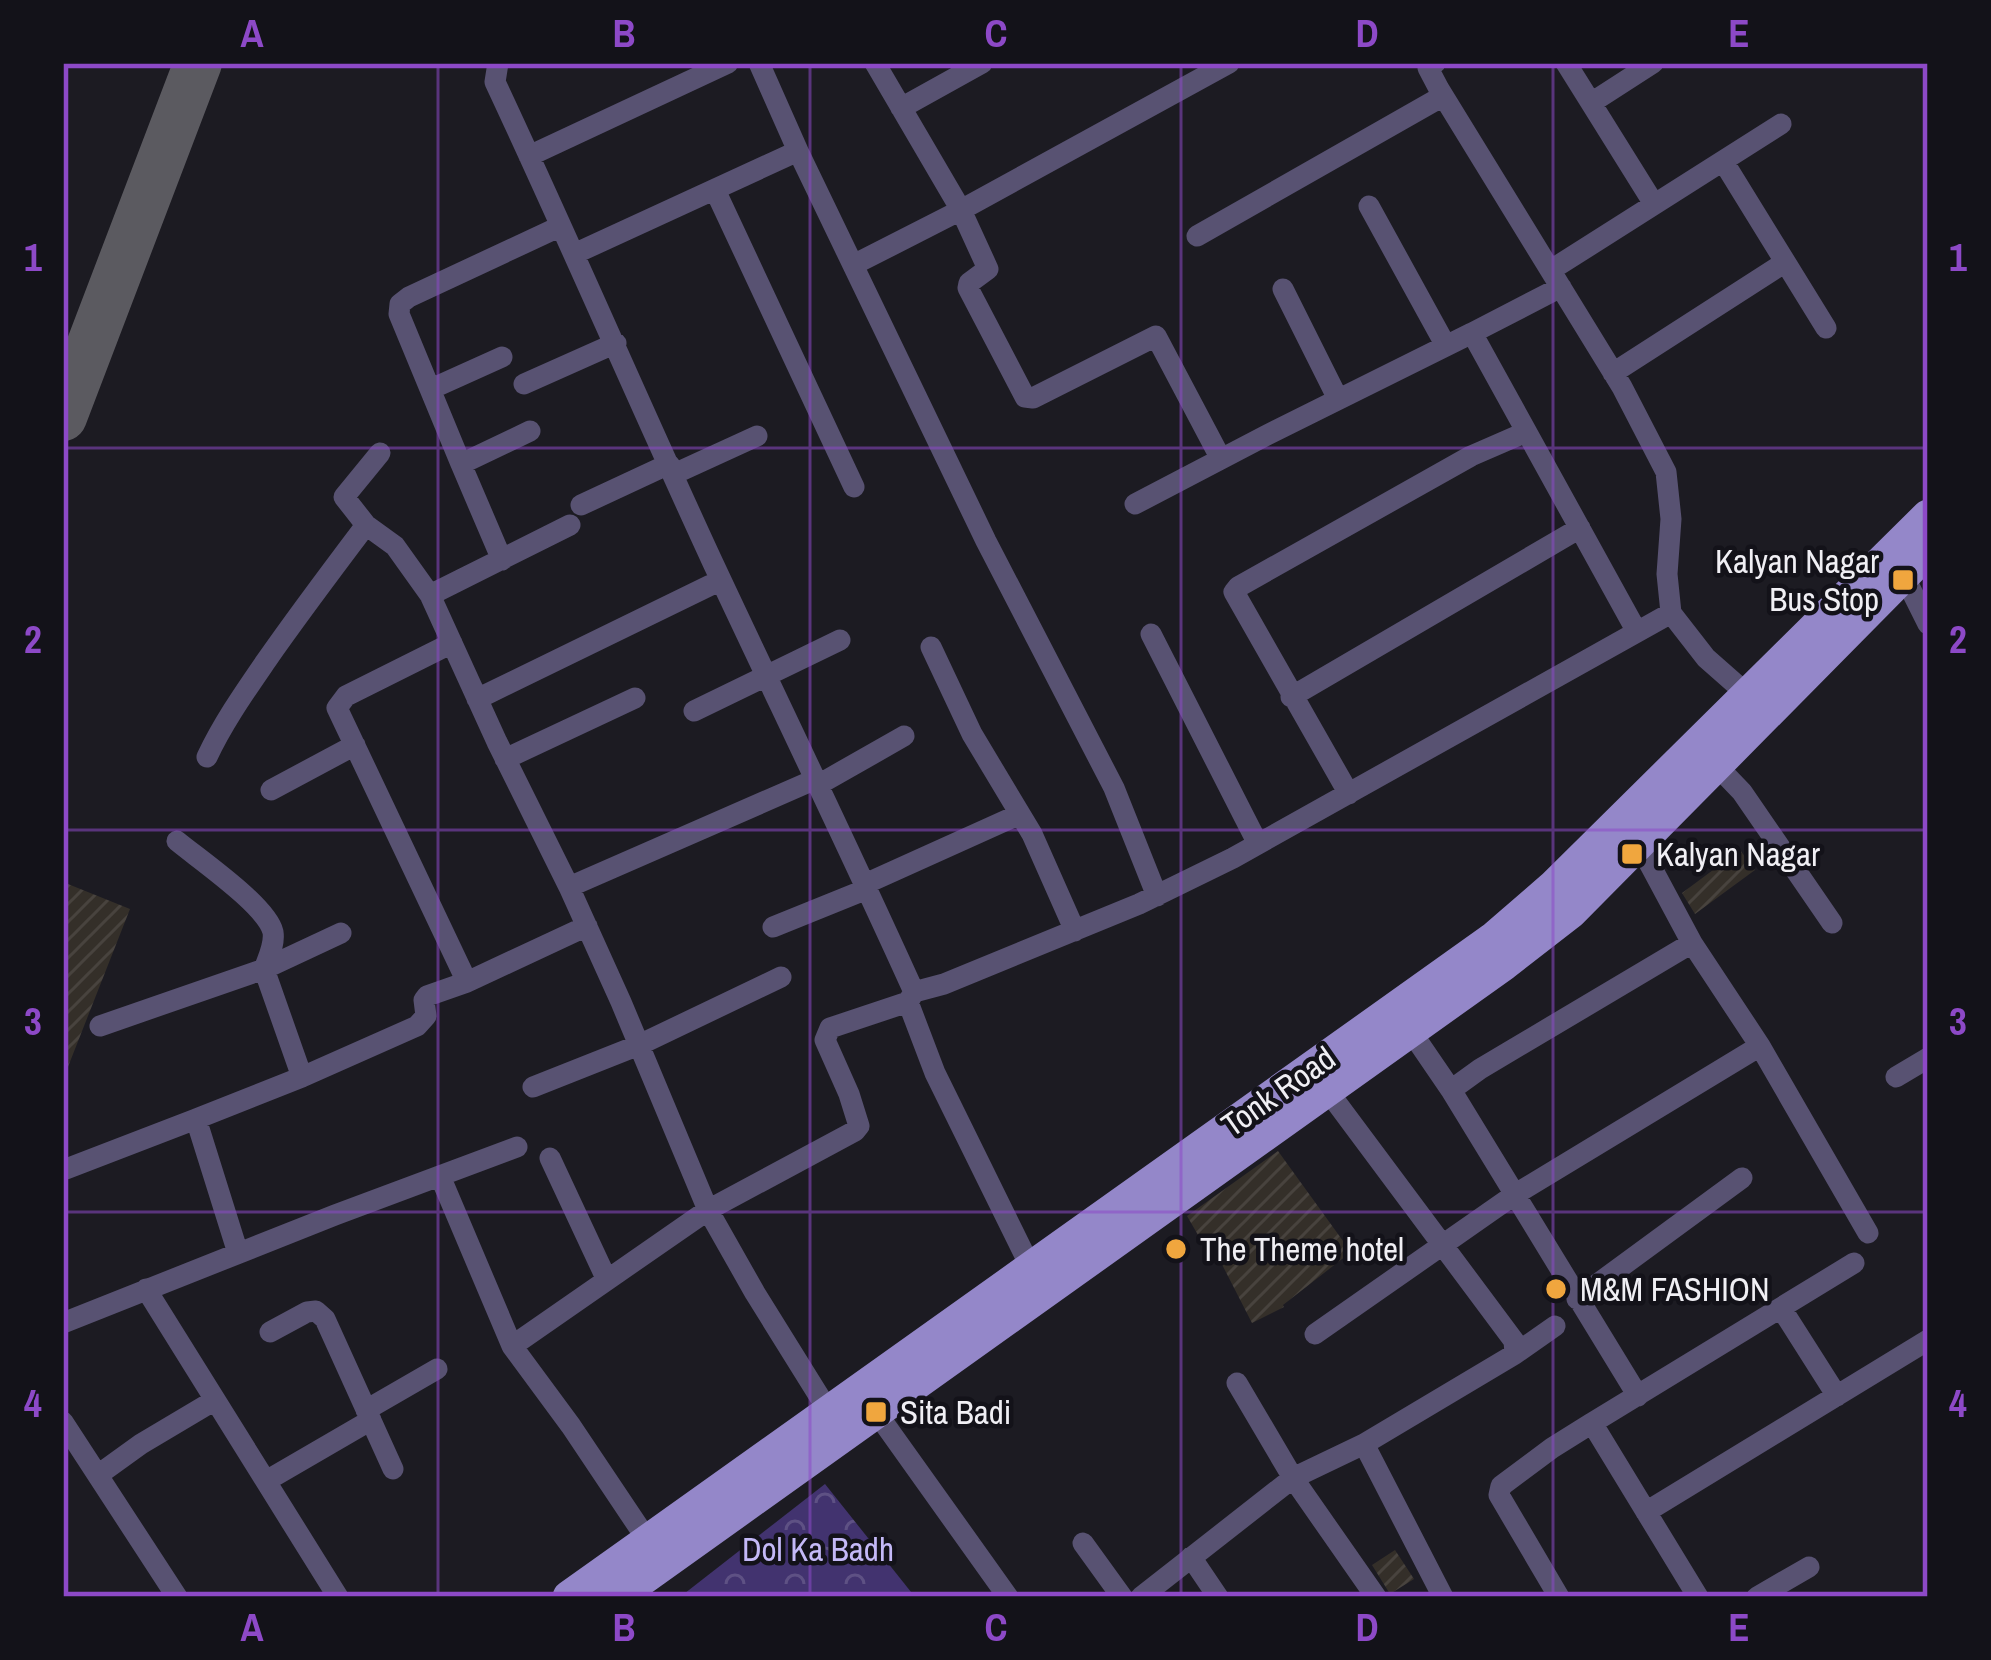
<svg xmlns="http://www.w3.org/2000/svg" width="1991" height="1660" font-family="'Archivo Narrow',sans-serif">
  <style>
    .forest { fill: url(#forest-crowns) }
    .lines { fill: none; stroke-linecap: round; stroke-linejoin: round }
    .taxiway { stroke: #5b5a60; stroke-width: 48 }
    .building { fill: url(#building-hatch) }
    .street { stroke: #585272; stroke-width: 21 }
    .primary { stroke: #9487c9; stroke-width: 33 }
    .grid { fill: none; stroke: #8d49c7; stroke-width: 3; stroke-opacity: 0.55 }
    .poi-dot { fill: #f0a63e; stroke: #131219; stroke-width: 4.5 }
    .labels { text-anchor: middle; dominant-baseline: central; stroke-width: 9; stroke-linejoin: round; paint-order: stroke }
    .poi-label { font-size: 33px; fill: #f0eff4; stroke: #131219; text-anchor: start }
    .street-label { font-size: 33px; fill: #f0eff4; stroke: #131219 }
    .park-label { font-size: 33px; fill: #c4b9f7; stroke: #131219 }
    .neatline { fill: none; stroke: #8d49c7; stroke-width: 4.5 }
    .grid-label { font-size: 39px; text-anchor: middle; font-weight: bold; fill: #8d49c7 }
  </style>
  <defs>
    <pattern id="forest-crowns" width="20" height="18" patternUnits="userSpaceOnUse" patternTransform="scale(3)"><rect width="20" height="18" fill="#42336f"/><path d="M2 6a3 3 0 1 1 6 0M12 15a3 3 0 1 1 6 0" fill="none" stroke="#5e5184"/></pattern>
    <pattern id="building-hatch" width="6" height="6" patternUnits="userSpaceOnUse" patternTransform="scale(3)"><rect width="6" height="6" fill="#342f29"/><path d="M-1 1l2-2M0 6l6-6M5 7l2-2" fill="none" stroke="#48433e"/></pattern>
  </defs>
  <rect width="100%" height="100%" fill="#1c1b22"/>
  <path class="forest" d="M825 1484 915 1597H680Z"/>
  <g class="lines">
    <path class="taxiway" d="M63 417 198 63"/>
  </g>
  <path class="building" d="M1740 850 1755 870 1695 914 1682 893Z
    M63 882 130 909 64 1077H63Z
    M1278 1151 1351 1252 1283 1305 1284 1307 1252 1323 1211 1243 1205 1247 1187 1216Z
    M1395 1550 1414 1579 1390 1594 1372 1565Z"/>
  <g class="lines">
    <path class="street" d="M498 63 495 82C570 242 639 403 713 563 780 706 849 848 914 992L908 1002 935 1073 1031 1268
      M1435 63 1428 68 1439 89 1622 387 1666 472 1671 519 1667 574 1671 613
      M1566 63 1591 103
      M1653 63 1591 103 1654 204
      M901 108 982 63
      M798 151 986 541 1114 788 1157 896
      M529 156 728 63
      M1723 161 1826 328
      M715 190 854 487
      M1369 206 1446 346
      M1197 236 1443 96
      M574 254 798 151 759 63
      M853 265 961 210 875 63
      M1551 270 1781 124
      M1283 289 1338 399
      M1472 333 1561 287
      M1613 373 1784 263
      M524 384 616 343
      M431 389 502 357
      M1221 459 1156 336 1033 398 1025 397 968 288 969 283 988 269 961 210 1229 63
      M461 464 399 314 400 304 409 297 561 226
      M674 474 757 436
      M1135 504 1267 435 1472 333 1637 632
      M581 505 669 464
      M366 525 344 497 380 453
      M502 560 461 464 530 431
      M1904 576 1928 624
      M430 595 570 525
      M1151 634 1258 844
      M452 643 346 696 337 708 467 982 587 926
      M931 647 972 734 1032 834 1075 931
      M1291 697 1580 528
      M477 699 721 580
      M694 711 840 640
      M207 757C223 723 244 693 266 661 298 615 332 570 366 525L395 546 430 595 497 742 569 887 621 1002 708 1210 855 1131 859 1126 849 1094 825 1040 830 1028 908 1002
      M505 759 635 698
      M1717 766 1742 792 1832 923
      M818 785 904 736
      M271 790 355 745
      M1349 794 1234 592 1238 587 1471 456 1526 432
      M177 841C200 860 267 906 273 932 275 945 268 958 264 969
      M1640 846 1692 943 1760 1046 1868 1233
      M865 884 1020 814
      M569 887 816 779
      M773 927 867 889
      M264 969 341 933
      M914 992 944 984 1139 904 1233 858 1671 613 1706 658 1748 695
      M100 1026 264 969 302 1077
      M1410 1030 1451 1090 1638 1396
      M1896 1077 1928 1058
      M533 1087 639 1045 781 977
      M1327 1090 1514 1341 1515 1354 1364 1444
      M1451 1090 1480 1069 1692 943
      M196 1119 302 1077 417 1026 426 1016 424 1000 427 996 467 982
      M550 1158 606 1278
      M66 1169 196 1119 238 1253
      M440 1176 512 1346 571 1426 648 1541
      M146 1289 338 1597
      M1577 1299 1742 1178
      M1781 1308 1837 1396
      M63 1323 335 1215 517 1147
      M270 1332 307 1312 316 1311 325 1319 393 1469
      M1315 1334 1514 1195 1760 1046
      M512 1346 708 1210 755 1293 829 1412
      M1515 1354 1555 1326
      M871 1405 1008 1597
      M366 1410 437 1369
      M63 1422 177 1597
      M1592 1423 1854 1263
      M98 1475 141 1444 215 1400
      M266 1481 371 1420
      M1646 1512 1928 1340
      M1083 1543 1122 1597
      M1191 1557 1218 1597
      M1141 1597 1293 1478 1237 1383
      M1376 1597 1293 1478 1364 1444 1443 1597
      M1559 1597 1499 1495 1501 1486 1552 1448 1592 1423 1698 1597
      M1757 1597 1809 1567"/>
    <path class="primary" d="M569 1597 1494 938 1554 886 1928 516
      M617 1597 1504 964 1571 912 1928 551"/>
  </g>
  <path class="grid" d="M438 63V1597M810 63V1597M1181 63V1597M1553 63V1597M63 448H1928M63 830H1928M63 1212H1928"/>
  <g class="poi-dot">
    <rect x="1891" y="568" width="24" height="24" rx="6"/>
    <rect x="1620" y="842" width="24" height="24" rx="6"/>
    <circle cx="1176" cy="1249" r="12"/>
    <circle cx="1556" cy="1289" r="12"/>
    <rect x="864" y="1400" width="24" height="24" rx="6"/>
  </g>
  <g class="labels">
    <g class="poi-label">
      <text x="1879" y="561" text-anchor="end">Kalyan Nagar<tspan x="1879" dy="38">Bus Stop</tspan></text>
      <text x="1656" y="854">Kalyan Nagar</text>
      <text x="1200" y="1249">The Theme hotel</text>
      <text x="1580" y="1289">M&amp;M FASHION</text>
      <text x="900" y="1412">Sita Badi</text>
    </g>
    <g class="street-label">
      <text transform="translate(1278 1091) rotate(-35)">Tonk Road</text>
    </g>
    <g class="park-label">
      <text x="818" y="1549">Dol Ka Badh</text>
    </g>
  </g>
  <rect width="1991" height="1660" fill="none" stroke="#131219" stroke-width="132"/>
  <rect x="66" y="66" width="1859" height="1528" class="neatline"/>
  <g class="grid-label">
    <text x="252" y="47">A</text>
    <text x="624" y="47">B</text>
    <text x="996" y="47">C</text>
    <text x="1367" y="47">D</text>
    <text x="1739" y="47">E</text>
    <text x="33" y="271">1</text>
    <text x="1958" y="271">1</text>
    <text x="33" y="653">2</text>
    <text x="1958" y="653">2</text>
    <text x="33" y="1035">3</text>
    <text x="1958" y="1035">3</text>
    <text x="33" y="1417">4</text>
    <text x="1958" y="1417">4</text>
    <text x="252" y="1641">A</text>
    <text x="624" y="1641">B</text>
    <text x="996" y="1641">C</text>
    <text x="1367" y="1641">D</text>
    <text x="1739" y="1641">E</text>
  </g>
</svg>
